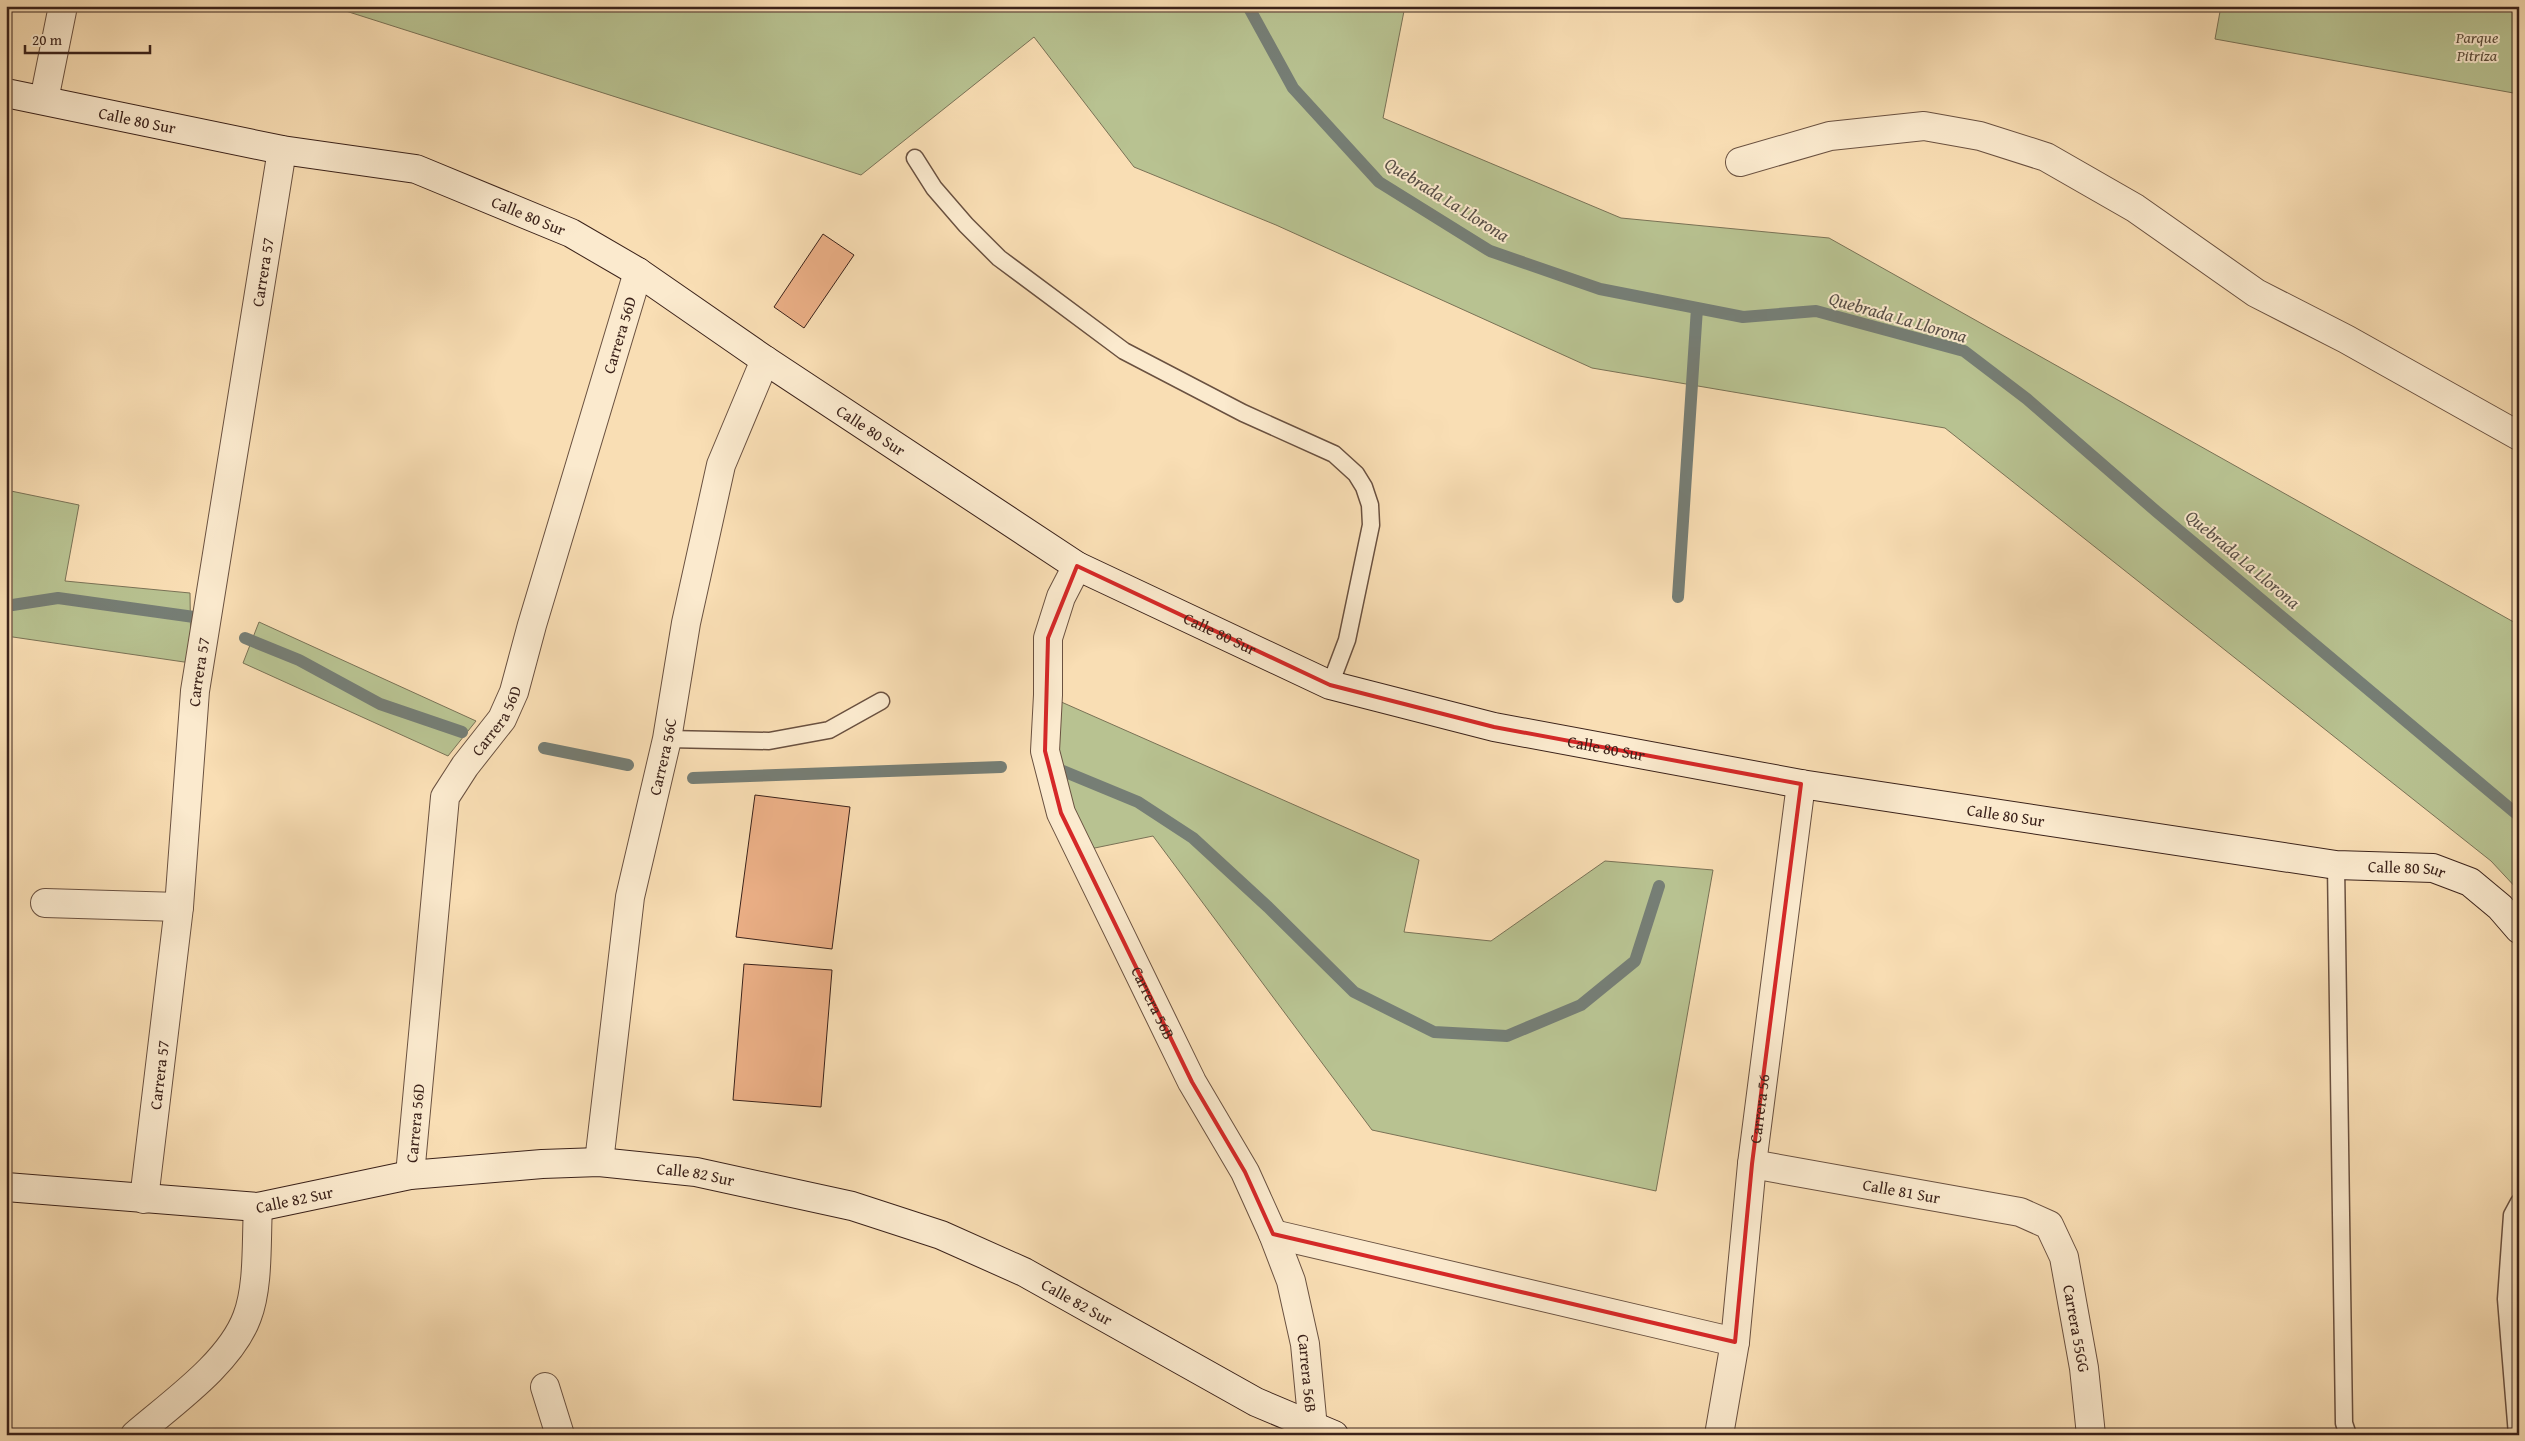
<svg xmlns="http://www.w3.org/2000/svg" width="2525" height="1441" font-family="'Gentium Book Plus',serif">
  <style>
    .green { fill: #b8c291; stroke: #7a7256 }
    .lines { fill: none; stroke-linecap: round; stroke-linejoin: round }
    .stream { stroke: #767e75; stroke-width: 12 }
    .building { fill: #ebaf86; stroke: #3b221a }
    .lane-casing { stroke: #6a5140; stroke-width: 19 }
    .street-casing { stroke: #6a5140; stroke-width: 30 }
    .secondary-casing { stroke: #3b221a; stroke-width: 30 }
    .lane { stroke: #fbeace; stroke-width: 16 }
    .street { stroke: #fbeace; stroke-width: 28 }
    .secondary { stroke: #fbeace; stroke-width: 28 }
    .marked { fill: none; stroke: #d62828; stroke-width: 4; stroke-linejoin: round }
    .labels { text-anchor: middle; dominant-baseline: central; stroke-width: 4; stroke-linejoin: round; paint-order: stroke }
    .park-label { font-size: 16px; font-style: italic; fill: #5a4a38; stroke: #fbeace }
    .street-label { font-size: 16px; fill: #3b221a; stroke: #fbeace }
    .water-label { font-size: 18px; font-style: italic; fill: #595048; stroke: #fbeace }
  </style>
  <rect width="100%" height="100%" fill="#f9deb4"/>
  <filter id="stains"><feTurbulence type="fractalNoise" baseFrequency=".004" numOctaves="4"/><feColorMatrix values="0 0 0 0 .2 0 0 0 0 .09 0 0 0 0 .02 0 0 0 .5 -.17"/></filter>
  <radialGradient id="worn" r=".72"><stop offset=".6" stop-color="#630" stop-opacity="0"/><stop offset="1" stop-color="#630" stop-opacity=".3"/></radialGradient>
  <path class="green" d="M330 6H1405L1383 118 1621 218 1829 238 2519 625V891L2491 861 1945 428 1592 368 1276 225 1134 167 1034 37 861 175Z
    M2221 6H2519V94L2215 39Z
    M6 490 79 505 65 581 190 593 191 663 6 636Z
    M259 622 476 721 448 756 243 663Z
    M1050 697 1419 860 1404 932 1491 941 1605 861 1713 870 1656 1191 1372 1130 1153 836 1085 850 1049 745Z"/>
  <g class="lines">
    <path class="stream" d="M1248 6 1293 88 1379 182 1490 251 1600 289 1743 317 1816 311 1964 351 2027 399 2157 512 2519 816
      M1678 597 1697 308
      M6 606 58 598 194 617
      M245 638 299 660 380 704 462 732
      M544 748 628 765
      M1063 771 1138 802 1193 838 1268 907 1354 992 1434 1032 1507 1036 1581 1005 1635 961 1659 886
      M693 778 1001 767"/>
  </g>
  <path class="building" d="M823 234 854 255 804 328 774 307Z
    M755 795 850 807 832 949 736 937Z
    M744 964 832 970 821 1107 733 1100Z"/>
  <g class="lines">
    <defs>
      <path id="lane" d="M915 158 934 188 966 225 999 258 1124 351 1243 413 1334 454 1356 474 1364 487 1370 505 1371 525 1347 640 1330 685
        M667 739 769 741 829 730 881 701
        M2336 865 2344 1423 2348 1435
        M2517 1435 2506 1299 2512 1215 2519 1202"/>
      <g id="street">
        <path d="M44 100 63 6"/>
        <path d="M1740 162 1830 136 1924 126 1980 136 2046 157 2135 208 2256 293 2346 339 2519 436"/>
        <path id="s1" d="M1077 566 1061 597 1048 638V695L1045 751 1061 813 1192 1082 1245 1172 1273 1234 1291 1281 1305 1344 1313 1428 1312 1435"/>
        <path d="M45 903 179 907"/>
        <path id="s2" d="M599 1162 630 897 667 739 686 623 721 465 765 360"/>
        <path id="s3" d="M1752 1164 2020 1212 2049 1225 2064 1257 2084 1368 2091 1435"/>
        <path id="s4" d="M410 1175 445 797 465 766 502 719 514 692 532 625 638 272"/>
        <path id="s5" d="M144 1199 179 907 195 691 282 150"/>
        <path d="M1273 1234 1735 1342"/>
        <path d="M545 1387 560 1435"/>
        <path d="M135 1435C172 1403 230 1363 247 1317 259 1286 256 1240 258 1207"/>
        <path id="s6" d="M1719 1435 1735 1342 1752 1164 1801 784"/>
      </g>
      <g id="secondary">
        <path id="s7" d="M6 93 282 150 416 169 571 233 638 272 765 360 1077 566 1330 685 1494 727 1801 784 2336 865 2433 868 2470 882 2500 907 2519 929"/>
        <path id="s8" d="M6 1187 258 1207 410 1175 542 1164 599 1162 696 1172 852 1206 941 1235 1024 1272 1256 1402 1334 1435"/>
      </g>
    </defs>
    <use href="#lane" class="lane-casing"/>
    <use href="#street" class="street-casing"/>
    <use href="#secondary" class="secondary-casing"/>
    <use href="#lane" class="lane"/>
    <use href="#street" class="street"/>
    <use href="#secondary" class="secondary"/>
  </g>
  <path class="marked" d="M1077 566 1330 685 1494 727 1801 784 1752 1164 1735 1342 1273 1234 1245 1172 1192 1082 1061 813 1045 751 1048 638Z"/>
  <g class="labels">
    <g class="park-label">
      <text x="2477" y="37">Parque<tspan x="2477" dy="18">Pitriza</tspan></text>
    </g>
    <g class="street-label">
      <text stroke="none"><textPath href="#s7" startOffset="134">Calle 80 Sur</textPath></text>
      <text stroke="none"><textPath href="#s7" startOffset="539">Calle 80 Sur</textPath></text>
      <text stroke="none"><textPath href="#s5" startOffset="935">Carrera 57</textPath></text>
      <text stroke="none"><textPath href="#s4" startOffset="878">Carrera 56D</textPath></text>
      <text stroke="none"><textPath href="#s7" startOffset="944">Calle 80 Sur</textPath></text>
      <text stroke="none"><textPath href="#s7" startOffset="1349">Calle 80 Sur</textPath></text>
      <text stroke="none"><textPath href="#s5" startOffset="530">Carrera 57</textPath></text>
      <text stroke="none"><textPath href="#s4" startOffset="472">Carrera 56D</textPath></text>
      <text stroke="none"><textPath href="#s7" startOffset="1754">Calle 80 Sur</textPath></text>
      <text stroke="none"><textPath href="#s2" startOffset="411">Carrera 56C</textPath></text>
      <text stroke="none"><textPath href="#s7" startOffset="2159">Calle 80 Sur</textPath></text>
      <text stroke="none"><textPath href="#s7" startOffset="2564">Calle 80 Sur</textPath></text>
      <text stroke="none"><textPath href="#s1" startOffset="466">Carrera 56B</textPath></text>
      <text stroke="none"><textPath href="#s5" startOffset="125">Carrera 57</textPath></text>
      <text stroke="none"><textPath href="#s6" startOffset="329">Carrera 56</textPath></text>
      <text stroke="none"><textPath href="#s4" startOffset="52">Carrera 56D</textPath></text>
      <text stroke="none"><textPath href="#s8" startOffset="695">Calle 82 Sur</textPath></text>
      <text stroke="none"><textPath href="#s3" startOffset="152">Calle 81 Sur</textPath></text>
      <text stroke="none"><textPath href="#s8" startOffset="290">Calle 82 Sur</textPath></text>
      <text stroke="none"><textPath href="#s8" startOffset="1100">Calle 82 Sur</textPath></text>
      <text stroke="none"><textPath href="#s3" startOffset="412">Carrera 55GG</textPath></text>
      <text stroke="none"><textPath href="#s1" startOffset="871">Carrera 56B</textPath></text>
    </g>
    <g class="water-label">
      <text transform="translate(1447 199) rotate(32)">Quebrada La Llorona</text>
      <text transform="translate(1898 317) rotate(16)">Quebrada La Llorona</text>
      <text transform="translate(2243 559) rotate(40)">Quebrada La Llorona</text>
    </g>
  </g>
  <rect width="2525" height="1441" fill="none" stroke="#f9deb4" stroke-width="25"/>
  <rect x="8" y="8" width="2510" height="1426" fill="none" stroke="#3b221a" stroke-width="2.5"/>
  <rect x="12" y="12" width="2500" height="1416" fill="none" stroke="#3b221a"/>
  <path d="M25 45v8h125v-8" fill="none" stroke="#3b221a" stroke-width="2.5"/>
  <text x="32" y="45" font-size="15" fill="#3b221a" stroke="#fbeace" stroke-width="4" paint-order="stroke">20 m</text>
  <rect width="100%" height="100%" filter="url(#stains)"/>
  <rect width="100%" height="100%" fill="url(#worn)"/>
</svg>
